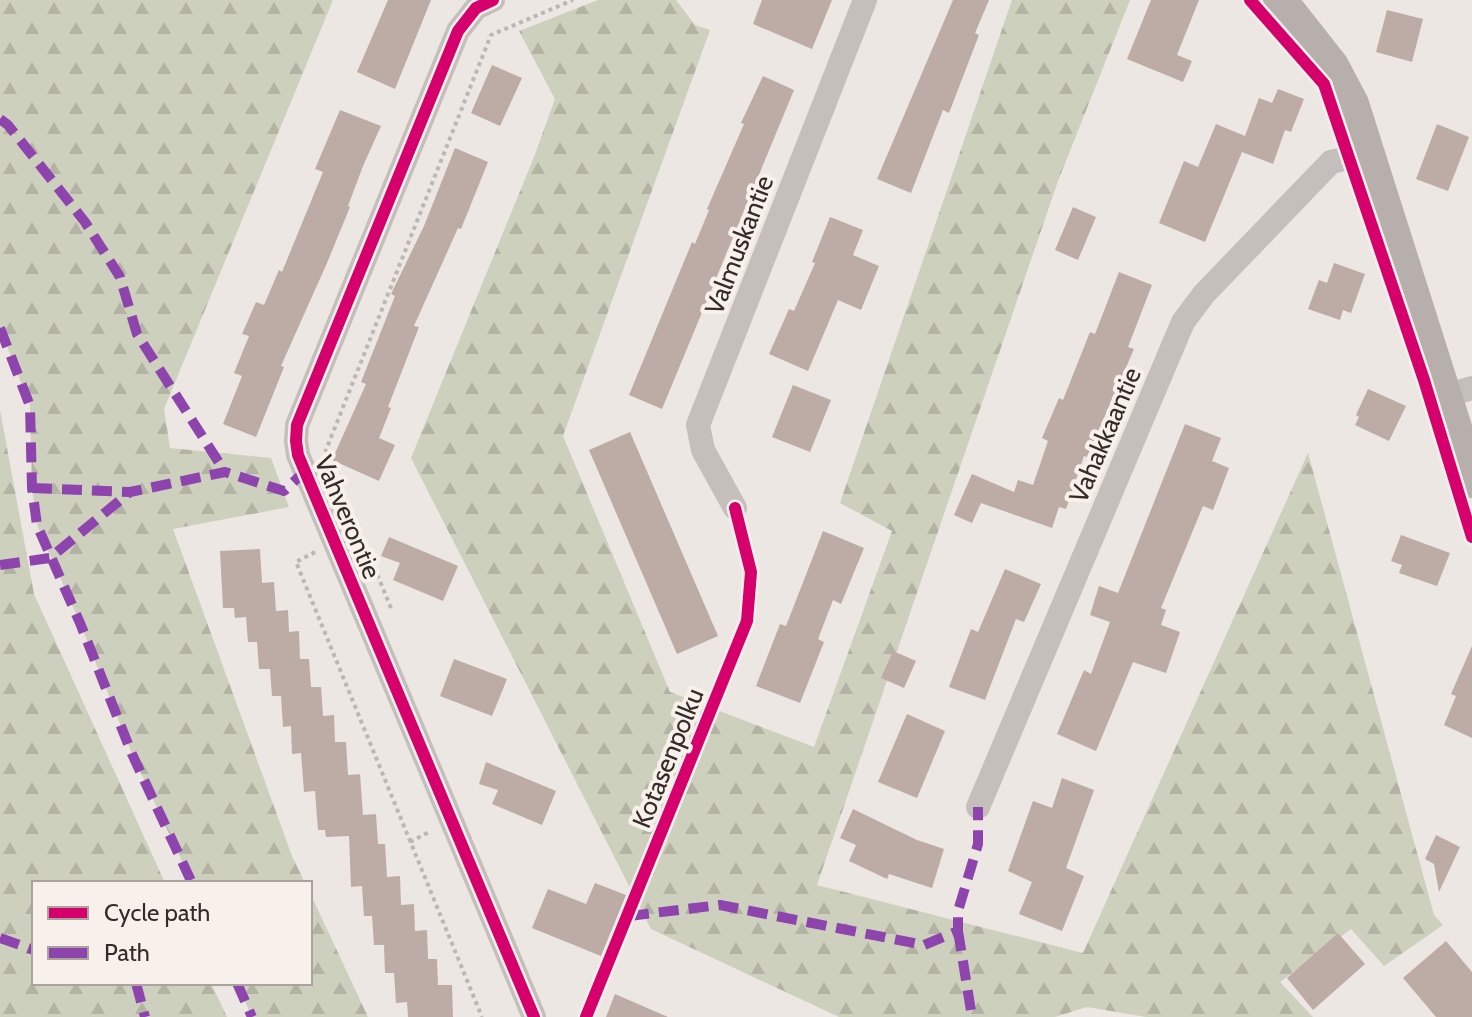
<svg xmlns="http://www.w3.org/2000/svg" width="1472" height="1017" font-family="Cabin,sans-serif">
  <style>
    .forest { fill: url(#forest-firs) }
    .building { fill: #bdaba6 }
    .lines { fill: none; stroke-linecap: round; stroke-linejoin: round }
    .path { stroke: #bdb7b4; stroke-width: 4; stroke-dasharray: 4 4; stroke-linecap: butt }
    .street { stroke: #c5bfbb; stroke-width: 24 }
    .secondary { stroke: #b6afac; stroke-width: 34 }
    .quiet { stroke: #8e44ad; stroke-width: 10; stroke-dasharray: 20 10; stroke-linecap: butt }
    .cycleway-casing { stroke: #f8f0eb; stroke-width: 17 }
    .cycleway { stroke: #d6006c; stroke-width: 12 }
    .labels { text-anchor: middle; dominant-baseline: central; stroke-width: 8; stroke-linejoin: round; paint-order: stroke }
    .street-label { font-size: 26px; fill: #352c2a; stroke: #f8f0eb }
  </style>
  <defs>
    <pattern id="forest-firs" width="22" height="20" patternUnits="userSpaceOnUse" patternTransform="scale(2)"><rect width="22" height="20" fill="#ced0be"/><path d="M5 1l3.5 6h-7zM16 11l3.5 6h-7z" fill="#b2b3a3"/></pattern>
  </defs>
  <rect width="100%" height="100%" fill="#ece7e2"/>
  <path class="forest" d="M0 0H333L164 409 170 448 271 458 289 507 173 529 292 856 305 883H192L132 754 80 623 37 525 32 488 30 406 0 328Z
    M598 0H676L695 25 710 30 563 436 670 692 814 747 892 531 840 503 1012 0H1130L1058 181 817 885 1083 953 1308 453 1434 915 1443 925 1384 966 1351 929 1280 982 1313 1017H1146L1087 1007 1055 1017H839L651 929 411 458 534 157 555 99 519 31Z
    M0 410 34 594 165 883H34V983H211L227 1017H0Z
    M310 893 368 1017H252L237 983H310Z"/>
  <path class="building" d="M388 0H431L395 89 357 72Z
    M762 0H832L812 49 753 24Z
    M953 0H989L975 33 979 35 949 113 943 110 911 193 877 179Z
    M1151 0H1199L1177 55 1192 61 1183 82 1127 59Z
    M1387 10 1423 19 1412 62 1376 52Z
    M492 65 522 78 500 126 471 113Z
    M763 76 794 90 662 409 629 395 692 242 695 244 709 210 707 209 744 124 741 123Z
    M1278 89 1304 99 1291 132 1285 130 1273 164 1242 152 1205 242 1159 223 1184 161 1198 167 1216 124 1245 136 1259 98 1272 103Z
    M340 110 381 126 363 166 348 206 350 207 327 263 281 366 284 367 256 437 223 424 242 376 234 373 249 336 242 334 256 302 264 305 279 270 282 272 323 172 315 169Z
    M1437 124 1469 137 1448 191 1416 179Z
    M455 148 488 162 461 229 458 228 414 326 419 327 388 407 391 408 379 438 395 445 379 481 332 460 366 384 361 382 395 296 391 294 424 226Z
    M1073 207 1096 217 1078 260 1055 250Z
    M830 217 863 230 853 255 879 266 861 310 838 300 808 371 769 354 789 309 794 311 815 263 812 262Z
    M1334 263 1365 274 1351 313 1343 310 1340 320 1308 309 1319 280 1327 283Z
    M1119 272 1152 285 1128 347 1134 349 1087 457 1084 456 1066 509 1059 507 1052 528 981 503 972 523 954 515 972 474 1014 492 1018 480 1033 485 1048 441 1042 438 1059 398 1063 400 1090 332 1095 334Z
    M793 385 831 400 810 452 772 437Z
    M1368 389 1406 406 1389 441 1355 425 1359 417 1356 415Z
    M1185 424 1221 438 1212 461 1229 468 1213 510 1203 506 1161 608 1166 610 1161 625 1180 632 1166 673 1133 662 1096 751 1057 734 1084 670 1091 674 1110 622 1090 615 1099 586 1118 593Z
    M630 432 718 636 677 654 589 450Z
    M823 531 864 548 841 604 833 600 818 639 824 642 800 703 756 686 780 624 786 626Z
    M1401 535 1450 553 1437 586 1399 573 1402 565 1391 561Z
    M389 537 458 566 443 601 393 580 400 563 381 556Z
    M260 549 262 583 274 582 276 611 288 610 289 632 299 631 300 659H309L311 687H321L323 716 334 715 335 742H346L348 775 360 774 363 815 376 814 378 844H385L387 877 400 876 401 905 414 904 415 931 427 930 428 959H437L438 985H452L453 1017H408L407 1002 396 1003 394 973H385L384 945H374L372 916H364L362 886 351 887 349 836 326 837 325 830H318L315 791 304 792 301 753 292 754 291 726 283 727 281 696H272L270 669H259L257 642H248L246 617 235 618 234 608H223L220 551Z
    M1005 569 1041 584 1024 622 1016 619 985 700 949 687 971 629 978 632Z
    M1472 646V738L1444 725 1456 696 1451 694Z
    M893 651 916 661 904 688 881 678Z
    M454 659 507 679 492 716 440 696Z
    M907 714 945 731 917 798 878 782Z
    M486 762 556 791 542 825 492 804 498 790 479 784Z
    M1062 778 1094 790 1066 868 1084 876 1062 931 1019 914 1032 882 1008 871 1033 801 1052 808Z
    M853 809 917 840 944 849 932 888 889 874 887 879 849 861 856 845 840 838Z
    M1436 835 1460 847 1439 892 1434 864 1425 859Z
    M595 883 626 895 601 956 532 928 548 889 586 904Z
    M1338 933 1365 964 1313 1010 1287 978Z
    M1446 941 1472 972V1017H1436L1403 978Z
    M615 994 668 1017H606Z"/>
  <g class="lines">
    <path class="path" d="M315 552 296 562 482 1017
      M391 608 326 450 491 35 573 0
      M410 842 429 832"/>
    <path class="street" d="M493 0 476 8 458 31 297 425 296 441 298 455 534 1017
      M1445 396 1472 388
      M735 508 703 450 698 425 865 0
      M978 807 1183 322 1204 294 1331 162 1348 158 1367 147"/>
    <path class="secondary" d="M1280 0 1332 66 1352 104 1472 481"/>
    <path class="quiet" d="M0 119 8 125 85 222 120 277 137 334 225 472
      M0 328 30 406 32 488 37 525 80 623 132 754 192 883
      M32 488 130 492 225 472 284 491 305 471
      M0 565 50 558 130 492
      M629 916 720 905 924 945 958 931V911L978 844V807
      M958 931 972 1017
      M0 938 34 950
      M136 983 145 1017
      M237 983 252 1017"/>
    <defs>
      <path id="cycleway" d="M493 0 476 8 458 31 297 425 296 441 298 455 534 1017
        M1250 0 1324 84 1424 380 1472 537
        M586 1017 747 621 751 572 735 508"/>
    </defs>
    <use href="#cycleway" class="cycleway-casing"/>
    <use href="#cycleway" class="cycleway"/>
  </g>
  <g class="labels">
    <g class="street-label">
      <text transform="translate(739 245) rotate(-69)">Valmuskantie</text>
      <text transform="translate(1105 435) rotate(-67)">Vahakkaantie</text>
      <text transform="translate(348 517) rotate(67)">Vahverontie</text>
      <text transform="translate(668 758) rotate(-68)">Kotasenpolku</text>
    </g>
  </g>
  <rect x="32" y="881" width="280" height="104" fill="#f8f0eb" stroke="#aaa29e" stroke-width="2"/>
  <rect x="48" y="907" width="40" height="12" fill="#d6006c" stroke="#aaa29e" stroke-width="2"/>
  <text x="104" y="921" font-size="24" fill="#352c2a">Cycle path</text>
  <rect x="48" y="947" width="40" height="12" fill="#8e44ad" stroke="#aaa29e" stroke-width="2"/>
  <text x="104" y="961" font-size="24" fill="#352c2a">Path</text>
</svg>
